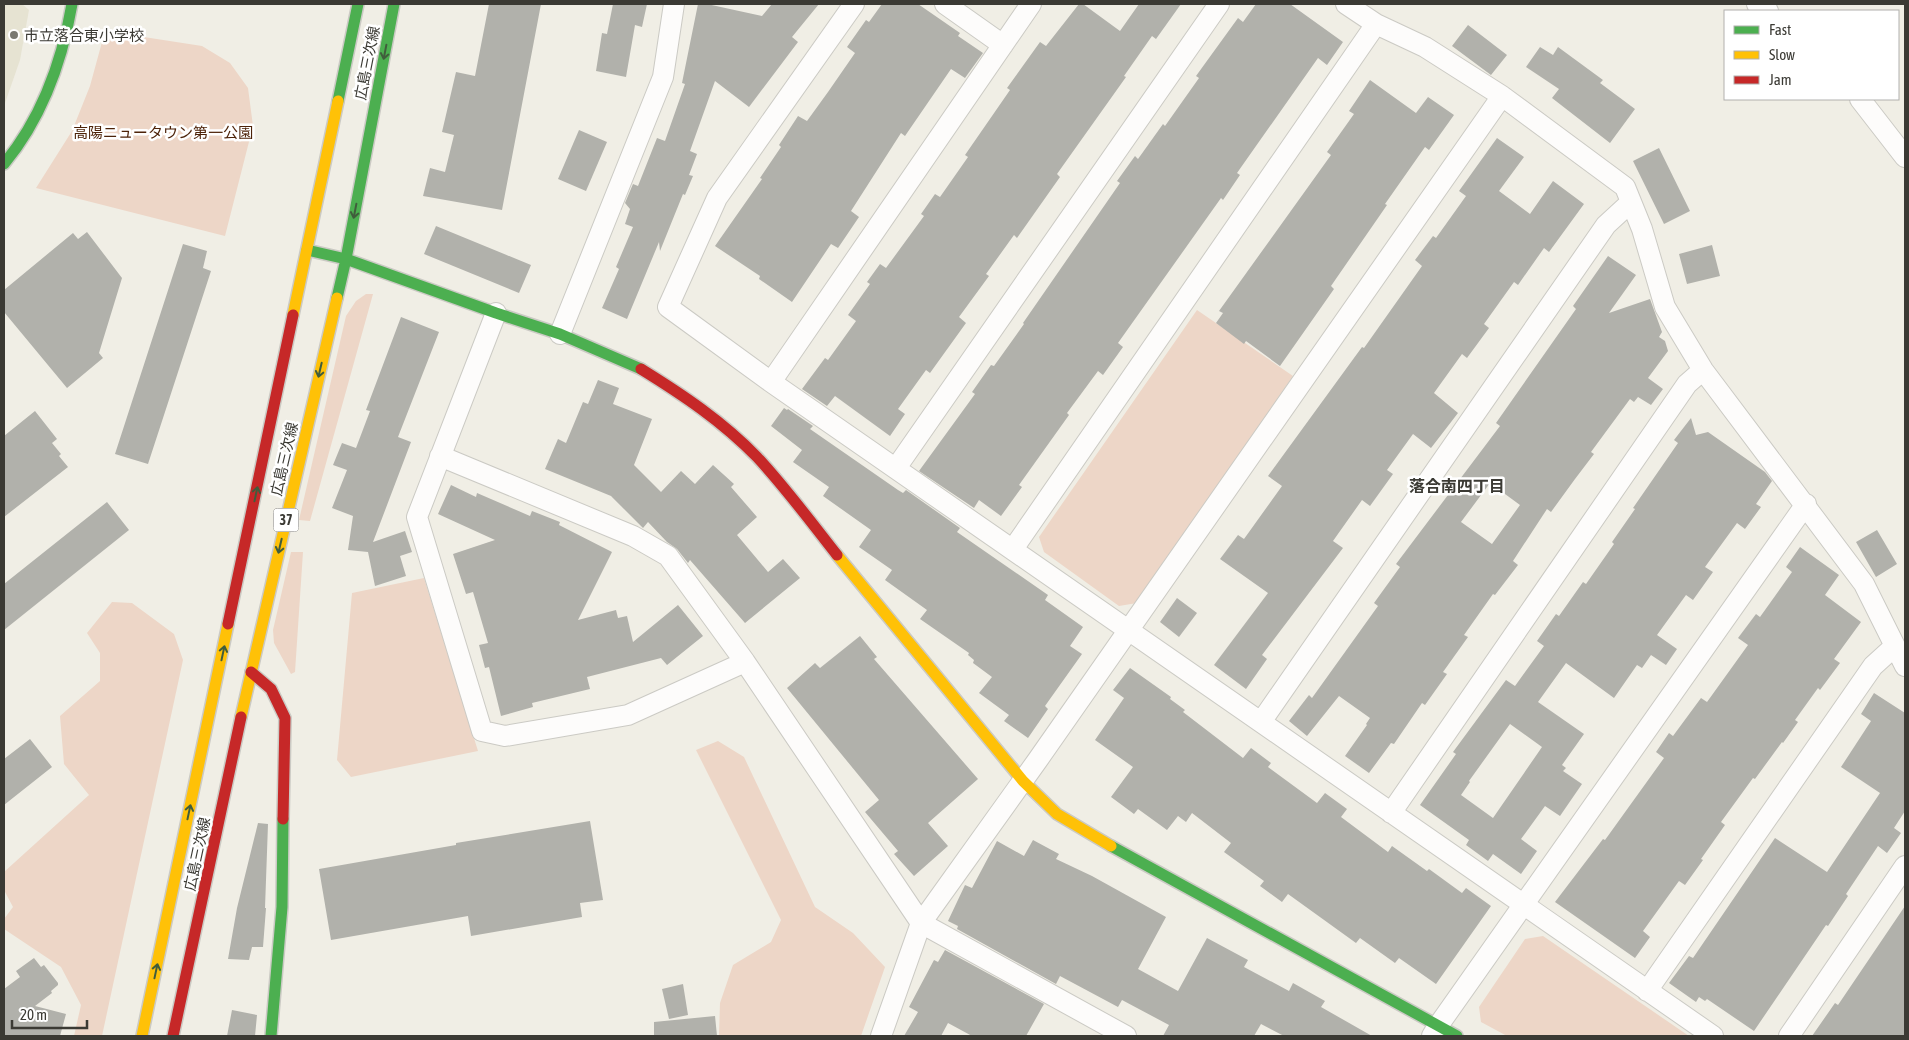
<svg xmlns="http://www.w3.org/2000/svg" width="1909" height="1040" font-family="'Asap Condensed','Noto Sans JP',sans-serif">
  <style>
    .built { fill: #e6e3d2 }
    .green { fill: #edd6c7 }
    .building { fill: #b1b1ab; fill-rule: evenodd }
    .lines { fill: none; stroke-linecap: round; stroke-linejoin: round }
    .street-casing { stroke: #cbcac4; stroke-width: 22 }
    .fast-casing { stroke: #cbcac4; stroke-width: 14 }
    .slow-casing { stroke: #cbcac4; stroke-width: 14 }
    .jam-casing { stroke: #cbcac4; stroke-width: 14 }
    .street { stroke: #fdfcfb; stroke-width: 20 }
    .fast { stroke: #4caf50; stroke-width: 11 }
    .slow { stroke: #ffc107; stroke-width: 11 }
    .jam { stroke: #c62828; stroke-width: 11 }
    .oneway { stroke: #405d3c }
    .poi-dot { fill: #7a7972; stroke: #fff; stroke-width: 2 }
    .labels { text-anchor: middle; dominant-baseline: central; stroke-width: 5; stroke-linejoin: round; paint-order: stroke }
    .shield { fill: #fff; stroke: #767571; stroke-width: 1 }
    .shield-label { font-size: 14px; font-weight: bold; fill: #3b3a34 }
    .poi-label { font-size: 15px; fill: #3b3a34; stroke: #fff; text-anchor: start }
    .street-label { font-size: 15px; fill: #3b3a34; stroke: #fff }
    .park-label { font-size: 15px; fill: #4d2309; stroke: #fff }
    .neighbourhood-label { font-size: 16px; font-weight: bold; fill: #3b3a34; stroke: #fff }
  </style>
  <rect width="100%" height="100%" fill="#f0eee5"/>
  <path class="built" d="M4 4H22L29 10 20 60 4 106Z"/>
  <path class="green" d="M105 31 202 46 230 63 248 88 253 126 225 236 36 188 72 131 90 86Z
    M366 294H373L310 521 299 520 346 316 356 301Z
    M1197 310 1293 376 1137 603 1119 606 1044 552 1039 537Z
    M291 552H303L295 672 291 674 274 643 273 630Z
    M424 578 478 751 351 777 337 760 352 593Z
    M112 602 132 603 174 634 183 660 102 1036H74L81 1005 61 967 4 929V919L13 907 4 890V872L89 795 64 764 60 716 100 681V653L87 633Z
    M718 741 744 757 815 907 853 933 885 967 861 1036H719L720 1003 733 965 771 942 781 920 696 750Z
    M1543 936 1689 1036H1507L1481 1022 1479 1007 1525 939Z"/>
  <path class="building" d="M489 4H541L502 210 423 196 430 168 445 172 454 135 442 132 456 72 475 76Z
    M613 4H647L642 27 635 25 626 77 596 71 602 33 607 34Z
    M698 4H707L762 16 772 4H819L792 37 798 42 749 107 715 81 690 151 697 154 689 175 693 176 685 195 683 194 660 251 659 242 627 319 602 308 619 269 616 267 633 227 625 224 630 209 625 203 633 184 638 186 657 138 665 141 685 84 682 83Z
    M882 4H918L960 33 958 36 983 53 965 78 951 69 905 136 901 133 851 211 859 217 838 248 831 244 792 302 759 279 760 276 715 246 762 179 760 178 781 147 779 145 798 116 807 121 828 92 855 53 847 47 866 20 869 22Z
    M1079 4H1083L1120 31 1139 4H1181L1156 39 1152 36 1124 76 1126 77 1057 174 1060 177 1017 238 1014 235 986 274 989 276 959 317 966 323 930 373 926 370 898 409 905 414 890 436 835 396 827 406 802 389 825 358 828 360 856 321 848 315 870 284 867 282 880 264 886 268 924 216 921 214 935 194 940 197 968 157 965 155 1010 90 1007 88 1040 42 1046 46Z
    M1256 4H1290L1343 42 1327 65 1318 58 1237 173 1240 175 1223 200 1221 198 1118 343 1123 347 1103 375 1098 371 1067 413 1069 415 1019 485 1022 487 1001 516 979 500 974 508 919 471 975 394 972 392 991 365 994 366 1024 324 1023 323 1120 183 1117 181 1135 156 1138 159 1163 124 1165 126 1199 78 1196 76 1238 18 1243 22Z
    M1468 25 1507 55 1491 75 1452 46Z
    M1540 47 1553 55 1558 47 1603 80 1600 83 1635 109 1610 143 1552 98 1559 89 1526 67Z
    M1370 80 1416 113 1428 97 1454 115 1429 150 1425 147 1385 204 1387 205 1331 286 1334 289 1280 366 1246 341 1244 344 1216 323 1223 313 1219 311 1331 155 1327 152 1354 114 1349 111Z
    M579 130 607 142 586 191 558 179Z
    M1497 138 1524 157 1499 191 1530 214 1553 181 1584 204 1549 252 1544 248 1518 285 1514 282 1484 324 1489 328 1467 358 1462 354 1434 393 1458 413 1431 448 1413 434 1387 470 1393 474 1370 506 1362 500 1333 541 1343 548 1262 655 1267 659 1246 689 1214 665 1268 593 1220 559 1238 535 1244 539 1282 486 1268 476 1362 347 1364 348 1422 266 1415 260 1433 236 1436 238 1466 196 1459 191Z
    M1659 148 1690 211 1664 224 1633 161Z
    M436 226 531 265 519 293 424 254Z
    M87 232 122 278 99 353 103 358 67 388 4 312V290L73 233 78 239Z
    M183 244 207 251 203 268 211 271 148 464 115 454Z
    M1712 245 1720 276 1687 284 1679 254Z
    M1608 256 1636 275 1609 313 1650 299 1662 332 1659 337 1665 341 1668 351 1648 378 1663 389 1651 405 1638 397 1634 402 1630 399 1591 452 1594 454 1575 479 1551 512 1547 509 1513 561 1518 565 1495 595 1493 594 1464 635 1468 637 1443 672 1447 674 1425 705 1422 703 1394 744 1391 743 1369 773 1345 756 1367 725 1366 724 1370 718 1339 696 1307 736 1289 721 1309 695 1312 698 1378 606 1374 603 1400 567 1396 564 1500 426 1496 423 1576 309 1573 306ZM1490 483 1520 505 1492 544 1461 522Z
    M401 317 439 332 398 437 411 442 373 542 405 531 412 552 400 556 406 576 375 586 368 552 348 550 353 516 332 508 347 470 333 465 342 443 356 448 370 411 366 410Z
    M598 380 619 388 613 404 652 419 634 465 661 492 681 471 695 484 713 465 734 484 731 487 757 517 737 535 768 572 783 559 800 578 745 623 690 560 688 563 677 549 667 542 648 522 643 528 611 496 545 469 558 439 566 443 583 402 588 404Z
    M784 408 787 410 788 409 813 426 810 429 898 490 903 493 906 490 960 528 957 532 1048 595 1045 600 1083 627 1070 646 1082 654 1045 706 1048 709 1028 738 1004 721 1009 715 979 693 992 677 973 663 974 660 968 655 969 653 920 619 927 610 885 580 892 570 859 547 871 530 823 496 829 487 793 462 802 450 771 426Z
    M35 411 57 439 52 443 61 454 59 456 68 467 4 517V436Z
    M1691 418 1696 435 1708 432 1765 472 1772 481 1756 504 1761 507 1745 529 1737 523 1705 567 1713 572 1693 600 1686 595 1657 635 1677 649 1666 665 1651 655 1642 668 1637 665 1614 698 1566 663 1538 702 1584 734 1562 765 1566 768 1563 771 1582 784 1560 816 1545 806 1521 839 1537 851 1521 874 1493 854 1488 861 1466 845 1469 840 1420 805 1456 754 1453 752 1506 680 1515 686 1544 646 1537 641 1556 614 1559 616 1583 582 1586 584 1614 544 1612 542 1635 509 1633 508 1678 443 1674 440ZM1510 724 1542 747 1493 818 1461 795 1470 782 1469 781Z
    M451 485 476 497 477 493 530 516 532 511 560 522 559 525 612 552 578 620 616 610 618 618 627 616 633 642 678 605 703 636 667 665 661 658 587 677 590 689 532 703 533 707 501 716 489 667 485 668 479 645 488 643 473 592 466 594 453 554 495 540 438 514Z
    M107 502 129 530 4 630V584Z
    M1877 530 1897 564 1876 577 1856 542Z
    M1800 547 1839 575 1825 595 1861 622 1834 659 1840 663 1820 690 1818 688 1795 720 1798 722 1783 743 1782 742 1755 779 1753 778 1721 822 1725 825 1701 859 1703 860 1685 885 1679 881 1643 931 1650 937 1635 958 1555 902 1603 839 1605 840 1664 758 1656 752 1669 733 1673 736 1701 698 1707 702 1748 645 1738 638 1756 614 1760 617 1792 572 1786 567Z
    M1177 598 1197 613 1179 637 1160 622Z
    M860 636 877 657 874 659 978 779 928 823 948 846 914 876 894 854 898 851 865 812 879 800 787 688 815 663 820 668Z
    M1130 668 1171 697 1170 699 1185 710 1183 712 1243 758 1251 748 1271 763 1268 767 1317 803 1325 793 1347 809 1341 817 1388 852 1392 846 1427 871 1429 869 1462 893 1466 888 1491 906 1436 984 1399 958 1395 963 1360 938 1356 943 1288 894 1282 902 1260 886 1264 881 1224 852 1231 843 1192 813 1186 822 1178 816 1167 830 1138 809 1134 814 1111 797 1133 767 1095 740 1124 698 1113 690Z
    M1874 693 1905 713V811L1894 828 1901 833 1887 853 1878 846 1846 894 1848 896 1828 926 1826 925 1754 1031 1707 999 1705 1001 1699 997 1696 1002 1669 983 1689 956 1693 958 1775 838 1827 872 1880 793 1841 767 1871 721 1861 714Z
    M30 739 52 767 4 805V759Z
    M590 821 603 900 580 903 582 917 471 936 468 916 331 940 319 869 456 845V843Z
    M258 823 268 824 265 908H266L263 947H252L249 960 228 959 237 908Z
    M1033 840 1059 854 1056 859 1092 876 1166 917 1138 969 1178 991 1207 938 1248 960 1244 967 1289 991 1293 983 1325 1001 1321 1007 1372 1036H1284L1261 1024 1254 1036H1163L1169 1025 1122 1000 1118 1007 1060 976 1056 984 957 929 958 926 948 921 965 885 972 888 997 841 1024 856Z
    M1905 906V1036H1812L1835 1003 1838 1005Z
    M945 950 1044 1004 1026 1036H972L948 1023 941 1036H904L918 1012 909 1007 934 960 938 962Z
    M34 958 41 967 44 965 58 983V985L51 991 52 993 35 1006 66 1014 60 1036H4V989L20 977 16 971Z
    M683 984 688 1015 669 1019 662 989Z
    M232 1010 257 1015 255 1036H227Z
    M715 1016 717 1036H654V1022Z"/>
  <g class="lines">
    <defs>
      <path id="street" d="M854 4 717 198 668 307 771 382 1713 1036
        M945 4 1003 45
        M1346 4 1376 24 1425 47 1502 96 1625 187 1642 229 1665 307 1703 370 1864 584 1905 666
        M1757 4 1768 11
        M1860 99 1905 157
        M496 313 417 517 482 731 505 736 628 715 745 662
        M560 334 663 77 674 4
        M771 382 1031 4
        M440 456 633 536 668 556 745 662 921 923 1126 1036
        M896 468 1219 4
        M1013 549 1376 24
        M1261 722 1606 225 1631 202
        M1391 813 1687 384 1703 370
        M1647 991 1873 666 1895 646
        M881 1036 921 923 1037 761 1502 96
        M1432 1036 1438 1026 1806 504
        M1789 1036 1905 866"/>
      <path id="fast" d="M338 101 358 4
        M4 164C42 118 62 62 72 4
        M307 250 346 259 496 313 560 334 641 369
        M337 298 346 259 394 4
        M1111 846 1457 1036
        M271 1036 282 907 283 819"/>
      <path id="slow" d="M293 315 338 101
        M837 555 1023 781 1057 814 1111 846
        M241 717 337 298
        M142 1036 228 624"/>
      <path id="jam" d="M641 369C683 395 722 421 757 457 785 487 811 522 837 555
        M228 624 293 315
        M251 672 271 689 285 718 283 819
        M173 1036 241 717"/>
    </defs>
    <use href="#street" class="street-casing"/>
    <use href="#fast" class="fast-casing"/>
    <use href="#slow" class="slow-casing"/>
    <use href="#jam" class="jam-casing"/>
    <use href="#street" class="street"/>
    <use href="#fast" class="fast"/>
    <use href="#slow" class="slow"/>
    <use href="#jam" class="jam"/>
  </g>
  <defs><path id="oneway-shaft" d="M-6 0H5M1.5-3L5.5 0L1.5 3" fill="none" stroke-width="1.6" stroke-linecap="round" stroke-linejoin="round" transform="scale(1.25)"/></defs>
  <g class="oneway">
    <use href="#oneway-shaft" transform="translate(385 52) rotate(101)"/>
    <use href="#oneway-shaft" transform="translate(355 211) rotate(101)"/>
    <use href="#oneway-shaft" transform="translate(320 370) rotate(103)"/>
    <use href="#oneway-shaft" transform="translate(256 494) rotate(-78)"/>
    <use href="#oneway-shaft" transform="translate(280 546) rotate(103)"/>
    <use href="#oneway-shaft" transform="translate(223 653) rotate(-78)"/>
    <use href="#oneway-shaft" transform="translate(189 812) rotate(-78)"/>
    <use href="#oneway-shaft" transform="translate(156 971) rotate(-78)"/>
  </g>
  <circle class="poi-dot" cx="14" cy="35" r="5"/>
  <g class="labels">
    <rect class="shield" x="273.5" y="508.5" width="25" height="23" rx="4"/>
    <g class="shield-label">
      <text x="286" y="520">37</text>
    </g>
    <g class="poi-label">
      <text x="24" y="35">市立落合東小学校</text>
    </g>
    <g class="street-label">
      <text transform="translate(367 63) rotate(-79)">広島三次線</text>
      <text transform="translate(284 459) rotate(-77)">広島三次線</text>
      <text transform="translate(197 854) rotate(-78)">広島三次線</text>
    </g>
    <g class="park-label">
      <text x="163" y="132">高陽ニュータウン第一公園</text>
    </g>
    <g class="neighbourhood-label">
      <text x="1457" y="486">落合南四丁目</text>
    </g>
  </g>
  <rect width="1909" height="1040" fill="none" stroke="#3b3a34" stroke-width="10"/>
  <rect x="1724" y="10" width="175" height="90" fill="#ffffff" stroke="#b1b0ae"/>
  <rect x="1734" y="26" width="25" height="8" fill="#4caf50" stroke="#b1b0ae"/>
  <text x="1769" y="35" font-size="15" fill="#3b3a34">Fast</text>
  <rect x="1734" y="51" width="25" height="8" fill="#ffc107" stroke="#b1b0ae"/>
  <text x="1769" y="60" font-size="15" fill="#3b3a34">Slow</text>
  <rect x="1734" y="76" width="25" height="8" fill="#c62828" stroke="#b1b0ae"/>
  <text x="1769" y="85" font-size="15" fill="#3b3a34">Jam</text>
  <path d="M12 1020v8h75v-8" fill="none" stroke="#3b3a34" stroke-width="2.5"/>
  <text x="20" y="1020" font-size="15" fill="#3b3a34" stroke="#ffffff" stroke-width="4" paint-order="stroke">20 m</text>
</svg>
